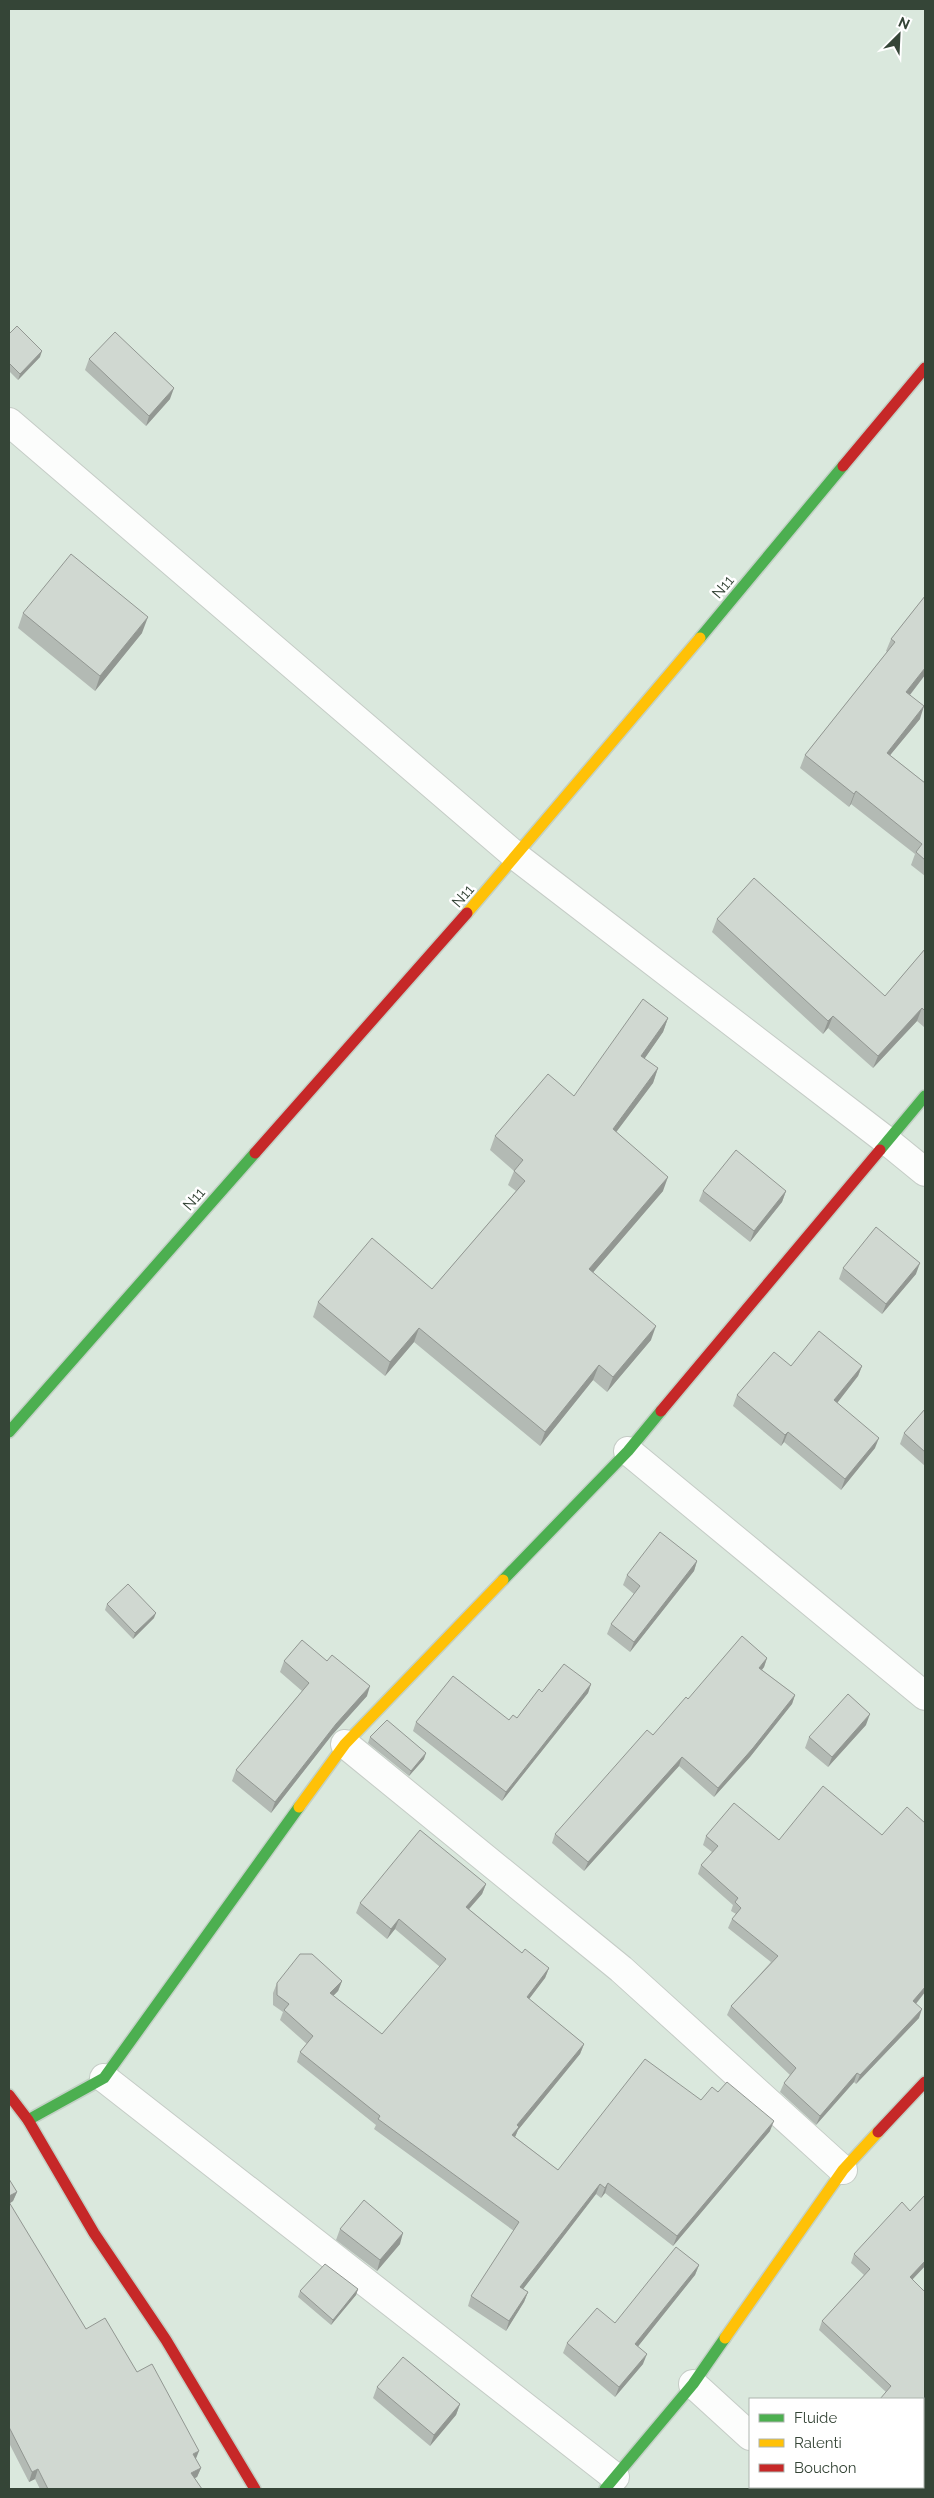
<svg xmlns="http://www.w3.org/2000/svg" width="934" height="2498" font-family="Raleway,sans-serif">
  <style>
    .residential { fill: #dae8dd; fill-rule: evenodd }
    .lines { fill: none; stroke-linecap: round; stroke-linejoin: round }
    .street-casing { stroke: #c5ccc6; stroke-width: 30 }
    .fast-casing { stroke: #c3d1c6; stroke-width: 14 }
    .slow-casing { stroke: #c3d1c6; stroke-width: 14 }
    .jam-casing { stroke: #c3d1c6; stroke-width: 14 }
    .street { stroke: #fcfdfc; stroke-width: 28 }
    .fast { stroke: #4caf50; stroke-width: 11 }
    .slow { stroke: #ffc107; stroke-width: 11 }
    .jam { stroke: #c62828; stroke-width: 11 }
    .wall { fill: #b3bab4 }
    .shaded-wall { fill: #929792 }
    .building { fill: #d0d8d1; stroke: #929792 }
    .labels { text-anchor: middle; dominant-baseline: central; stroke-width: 5; stroke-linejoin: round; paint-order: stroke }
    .street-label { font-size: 15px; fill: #354537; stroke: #fff }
  </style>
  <rect width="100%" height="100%" fill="#e9f0ea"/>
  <path class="residential" d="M9 9H925V2489H9ZM750 2399H923V2487H750Z"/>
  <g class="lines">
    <defs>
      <path id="street" d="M9 422 517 857 887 1141 925 1172
        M628 1451 925 1696
        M345 1744 621 1969 843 2170
        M104 2078 615 2477
        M693 2384 750 2436
        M807 2487 809 2489"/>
      <path id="fast" d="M700 638 843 466
        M880 1150 925 1096
        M9 1432 255 1153
        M503 1580 628 1451 661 1411
        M28 2120 104 2078 299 1807
        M605 2489 693 2384 725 2338"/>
      <path id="slow" d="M467 913 700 638
        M299 1807 345 1744 503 1580
        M725 2338 843 2170 878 2132"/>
      <path id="jam" d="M843 466 925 368
        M255 1153 467 913
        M661 1411 880 1150
        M9 2095 28 2120 94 2233 166 2340 255 2489
        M878 2132 925 2082"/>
    </defs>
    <use href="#street" class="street-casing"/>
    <use href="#fast" class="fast-casing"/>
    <use href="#slow" class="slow-casing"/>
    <use href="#jam" class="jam-casing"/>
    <use href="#street" class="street"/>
    <use href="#fast" class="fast"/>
    <use href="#slow" class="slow"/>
    <use href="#jam" class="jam"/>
  </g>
  <path class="wall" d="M9 334 40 357 18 380 9 371Z
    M89 359 170 399 146 426 85 370Z
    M925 596V675L910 695 920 719 890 755 925 783V876L911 865 915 854 851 804 849 807 800 768 805 755 887 652 886 651 891 639Z
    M23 613 142 633 95 691 18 628Z
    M717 919 885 996 925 949V1025L924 1027 917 1021 873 1068 828 1028 823 1034 712 932Z
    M668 1018 663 1032 644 1059 658 1068 653 1083 616 1132 663 1191 593 1272 651 1340 607 1392 593 1380 540 1446 414 1342 385 1376 313 1317 318 1302 432 1289 516 1191 508 1185 514 1171 490 1150 495 1136 574 1096Z
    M703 1191H786L782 1202 750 1242 699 1201Z
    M843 1268 916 1274 882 1314 839 1279Z
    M791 1366H862L858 1376 837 1403 875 1448 841 1490 784 1442 781 1446 733 1406 737 1395Z
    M925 1409V1466L900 1444 904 1433Z
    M697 1561 694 1571 630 1652 607 1634 611 1624 634 1594 623 1585 627 1575Z
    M107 1604 154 1618 133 1639 105 1610Z
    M767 1658 764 1667 762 1670 795 1695 792 1704 750 1757 714 1797 679 1766 584 1871 552 1843 555 1834 688 1699Z
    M284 1661 367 1696 332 1735 271 1813 232 1781 236 1770 302 1691 280 1672Z
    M591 1684 588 1693 502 1801 413 1731 416 1722 509 1720 517 1718 542 1692Z
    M866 1725 828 1767 805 1748 809 1737Z
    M370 1737 424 1759 409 1776 368 1743Z
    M925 1823V1992L916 2004 919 2018 856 2084 854 2082 816 2125 780 2092 784 2083 790 2075 727 2015 731 2006 771 1962 728 1928 732 1919 736 1914 731 1911 733 1905 698 1874 701 1865 712 1852 703 1845 706 1836 779 1840 882 1835Z
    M486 1884 482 1894 469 1909 522 1953 549 1968 545 1978 529 1999 584 2044 580 2054 518 2130 515 2137 558 2170 701 2100 770 2131 673 2246 605 2193 601 2198 596 2194 523 2289 528 2292 524 2302 506 2331 468 2306 471 2296 514 2231 374 2129 376 2125 297 2062 300 2052 307 2044 280 2020 283 2012 273 2005V1993L277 1983 342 1981 338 1991 333 1996 382 2034 440 1967 395 1929 387 1939 356 1913 360 1903Z
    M9 2179 17 2192 13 2201 9 2203 86 2329 137 2372 196 2459 201 2468 197 2477 194 2478 202 2489H40L35 2479 29 2482 9 2443Z
    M925 2195V2266L913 2279 925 2489H887L884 2487H923L886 2392 819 2330 822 2321 864 2275 851 2263 854 2254 910 2211Z
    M340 2229 400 2244 377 2271 336 2240Z
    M699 2265 695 2275 638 2346 643 2364 615 2397 563 2353 567 2343 615 2323Z
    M358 2289 356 2295 331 2325 298 2297 300 2291Z
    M377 2387 460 2404 456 2415 430 2446 373 2398Z"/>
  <path class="shaded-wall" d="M42 351 40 357 18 380 20 374Z
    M174 388 170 399 146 426 149 416Z
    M148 617 142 633 95 691 100 676Z
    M925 668V675L902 705 906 692Z
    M924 706 920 719 882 765 887 753Z
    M856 791 851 804 849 807 854 794Z
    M922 1008 917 1021 873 1068 878 1056Z
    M833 1016 828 1028 823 1034 828 1021Z
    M668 1018 663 1032 636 1071 641 1056Z
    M658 1068 653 1083 608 1143 613 1129Z
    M668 1177 663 1191 584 1283 589 1269Z
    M786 1191 782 1202 750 1242 754 1231Z
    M920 1263 916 1274 882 1314 886 1304Z
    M656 1326 651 1340 607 1392 613 1377Z
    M419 1328 414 1342 385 1376 390 1362Z
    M599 1365 593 1380 540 1446 545 1432Z
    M862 1366 858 1376 831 1411 834 1400Z
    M788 1432 784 1442 781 1446 785 1435Z
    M879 1438 875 1448 841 1490 845 1479Z
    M697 1561 694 1571 630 1652 634 1642Z
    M156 1613 154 1618 133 1639 135 1633Z
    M767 1658 764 1667 756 1677 759 1668Z
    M591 1684 588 1693 502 1801 506 1792Z
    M370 1686 367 1696 332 1735 271 1813 275 1802 336 1724Z
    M795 1695 792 1704 750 1757 714 1797 718 1788Z
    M870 1714 866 1725 828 1767 832 1757Z
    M426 1753 424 1759 409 1776 411 1771Z
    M682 1757 679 1766 584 1871 588 1862Z
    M486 1884 482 1894 462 1917 466 1907Z
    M399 1919 395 1929 387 1939 391 1929Z
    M549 1968 545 1978 523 2007 527 1997Z
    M342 1981 338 1991 326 2003 330 1993Z
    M925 1987V1992L910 2011 913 2001Z
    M922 2009 919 2018 856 2084 860 2075Z
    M584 2044 580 2054 518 2130 515 2137 508 2145 512 2135 517 2125Z
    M857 2073 854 2082 816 2125 820 2116Z
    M774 2121 770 2131 673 2246 677 2236Z
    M608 2183 605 2193 601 2198 605 2188Z
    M600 2184 596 2194 517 2297 520 2287Z
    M17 2192 13 2201 9 2204V2196Z
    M403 2233 400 2244 377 2271 380 2260Z
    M925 2261V2266L907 2285 910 2277Z
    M699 2265 695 2275 632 2354 635 2344Z
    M358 2289 356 2295 331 2325 333 2320Z
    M528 2292 524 2302 506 2331 509 2321Z
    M647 2354 643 2364 615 2397 619 2387Z
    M460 2404 456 2415 430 2446 434 2435Z
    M199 2451 195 2461 193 2454Z
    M201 2468 197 2477 187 2482 191 2473Z
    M38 2469 35 2479 29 2482 32 2472Z"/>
  <path class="building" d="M17 326 42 351 20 374 9 363V334Z
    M115 332 174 388 149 416 89 359Z
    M71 554 148 617 100 676 23 613Z
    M925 596V668L906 692 924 706 887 753 925 783V860L916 852 922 844 856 791 854 794 805 755 895 642 891 639Z
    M754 878 885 996 925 949V1011L922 1008 878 1056 833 1016 828 1021 717 919Z
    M643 999 668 1018 641 1056 658 1068 613 1129 668 1177 589 1269 656 1326 613 1377 599 1365 545 1432 419 1328 390 1362 318 1302 372 1238 432 1289 525 1181 514 1171 523 1160 495 1136 548 1074 574 1096Z
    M736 1150 786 1191 754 1231 703 1191Z
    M876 1227 920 1263 886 1304 843 1268Z
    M819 1331 862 1366 834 1400 879 1438 845 1479 788 1432 785 1435 737 1395 774 1352 791 1366Z
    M925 1409V1452L904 1433Z
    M660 1532 697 1561 634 1642 611 1624 640 1586 627 1575Z
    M128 1584 156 1613 135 1633 107 1604Z
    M742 1636 767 1658 759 1668 795 1695 753 1748 718 1788 682 1757 588 1862 555 1834 647 1730 653 1735 686 1697 688 1699Z
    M302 1640 327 1661 332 1655 370 1686 336 1724 275 1802 236 1770 309 1683 284 1661Z
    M564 1664 591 1684 506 1792 416 1722 453 1676 509 1720 513 1715 517 1718 539 1689 542 1692Z
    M848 1694 870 1714 832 1757 809 1737Z
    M387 1720 426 1753 411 1771 370 1737Z
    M823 1786 882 1835 907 1807 925 1823V1987L913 2001 922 2009 860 2075 857 2073 820 2116 784 2083 796 2068 731 2006 778 1956 732 1919 741 1908 735 1902 738 1898 701 1865 718 1846 706 1836 734 1803 779 1840Z
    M420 1830 486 1884 466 1907 522 1953 525 1949 549 1968 527 1997 584 2044 517 2125 519 2127 512 2135 558 2170 645 2059 701 2100 712 2087 718 2092 727 2082 774 2121 677 2236 608 2183 605 2188 600 2184 520 2287 528 2292 509 2321 471 2296 519 2222 378 2119 380 2116 300 2052 313 2036 284 2010 289 2004 277 1995V1983L300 1954H312L342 1981 330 1993 382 2034 446 1959 399 1919 391 1929 360 1903Z
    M9 2179 17 2192 9 2196Z
    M925 2195V2261L910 2277 925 2292V2489H896L898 2487H897H923V2399H880L891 2386 822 2321 870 2269 854 2254 902 2202 910 2211Z
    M364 2200 403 2233 380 2260 340 2229Z
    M9 2202 86 2329 105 2318 137 2372 152 2364 199 2451 193 2454 201 2468 191 2473 202 2489H48L38 2469 32 2472 9 2427Z
    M676 2247 699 2265 635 2344 647 2354 619 2387 567 2343 597 2308 615 2323Z
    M325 2264 358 2289 333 2320 300 2291Z
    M403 2357 460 2404 434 2435 377 2387Z"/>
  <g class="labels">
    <g class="street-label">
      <text transform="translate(723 587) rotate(-50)">N11</text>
      <text transform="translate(463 896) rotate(-49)">N11</text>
      <text transform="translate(194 1199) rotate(-49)">N11</text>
    </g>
  </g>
  <rect width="934" height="2498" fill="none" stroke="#354537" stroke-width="20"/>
  <rect x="749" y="2398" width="175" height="90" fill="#ffffff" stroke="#aeb5af"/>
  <rect x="759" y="2414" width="25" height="8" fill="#4caf50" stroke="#aeb5af"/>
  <text x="794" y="2423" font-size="15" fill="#354537">Fluide</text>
  <rect x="759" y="2439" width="25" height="8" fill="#ffc107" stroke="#aeb5af"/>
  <text x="794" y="2448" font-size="15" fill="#354537">Ralenti</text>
  <rect x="759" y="2464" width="25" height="8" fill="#c62828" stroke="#aeb5af"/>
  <text x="794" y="2473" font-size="15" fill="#354537">Bouchon</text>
  <g transform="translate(899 35) rotate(24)" stroke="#ffffff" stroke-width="4" paint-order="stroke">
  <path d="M0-4L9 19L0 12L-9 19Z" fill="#354537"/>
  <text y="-8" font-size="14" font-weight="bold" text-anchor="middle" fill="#354537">N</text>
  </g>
</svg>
